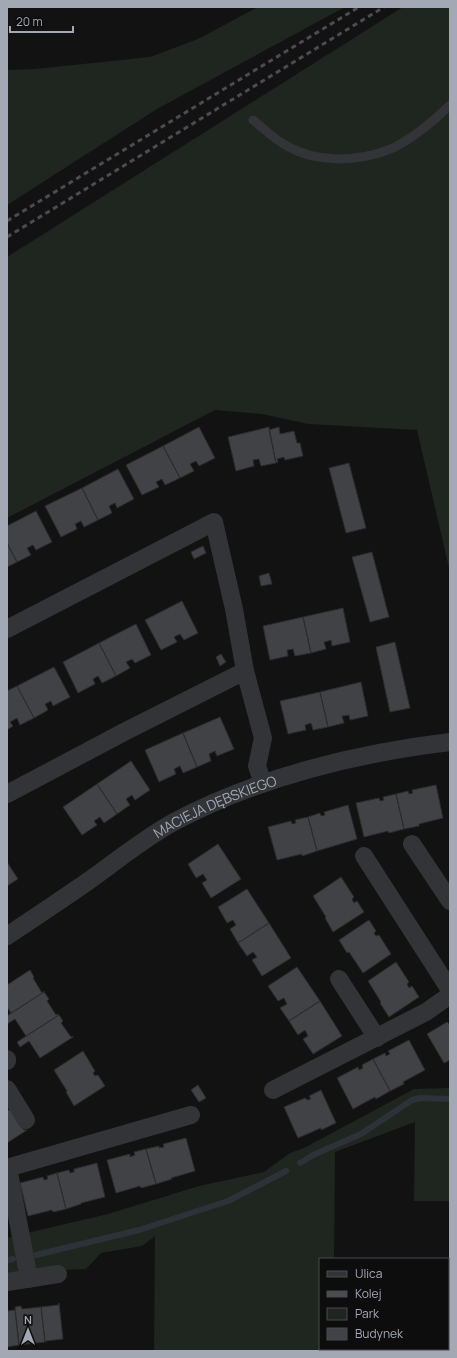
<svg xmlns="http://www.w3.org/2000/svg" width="457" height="1358" font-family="Manrope,sans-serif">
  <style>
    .green { fill: #1e261f }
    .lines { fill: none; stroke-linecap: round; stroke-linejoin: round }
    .stream { stroke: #2b3339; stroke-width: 6 }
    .building { fill: #414246; stroke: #2c2c2f }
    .lane { stroke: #333438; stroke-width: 9 }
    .street { stroke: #333438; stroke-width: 18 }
    .rail { stroke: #4a4c51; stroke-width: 3; stroke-dasharray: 5 4; stroke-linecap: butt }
    .labels { text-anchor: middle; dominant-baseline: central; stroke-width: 3.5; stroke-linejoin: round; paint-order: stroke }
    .street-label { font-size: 14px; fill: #a3a9b4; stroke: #0d0d0e }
  </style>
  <rect width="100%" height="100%" fill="#121213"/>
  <path class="green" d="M258 7H345L157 109 7 205V70L36 69 150 57 198 39Z
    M403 7H450V572L417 430 308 424 262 414 215 410 7 518V257Z
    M450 1088V1201H414L415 1122 335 1152 334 1259H320V1349H333V1351H154L155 1236 142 1246 101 1253 86 1269 34 1271 27 1233 108 1214 199 1186 264 1172 290 1153 304 1148 414 1089Z
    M12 1237 20 1274 7 1277V1238Z"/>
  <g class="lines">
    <path class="stream" d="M300 1163 313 1155 361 1134 412 1100 420 1098 450 1099
      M36 1255 139 1230 228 1201 286 1171
      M7 1260 13 1259"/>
  </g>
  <path class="building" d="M199 427 215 458 199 466 196 461 190 464 194 471 180 478 163 446Z
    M269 427 276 463 261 466 259 459 253 460 254 466 236 471 228 437Z
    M279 427 280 434 294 431 297 443H300L303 456 285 460 284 457 277 459 278 462 276 463 269 430Z
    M163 446 180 478 165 485 162 479 156 482 159 487 142 495 126 465Z
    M349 463 366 528 346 533 329 468Z
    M118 469 134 499 117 508 115 503 109 506 112 513 98 520 82 488Z
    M82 488 98 520 84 527 81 521 75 524 77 529 61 537 45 506Z
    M36 511 52 542 36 550 33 545 27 548 31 555 17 562 7 543V526Z
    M7 543 17 562 7 567Z
    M203 546 206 553 194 559 191 552Z
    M372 552 389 617 370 622 352 557Z
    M269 573 272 584 261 586 259 576Z
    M182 601 198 633 184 640 180 634 174 637 177 642 161 650 145 620Z
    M343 608 350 642 332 646 331 640 328 641 324 642 326 649 311 653 303 617Z
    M303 617 311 653 295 656 293 649 287 650 288 656 270 660 263 626Z
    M136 624 151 655 135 663 132 659 126 662 130 668 116 676 99 643Z
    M395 642 410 708 390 712 376 647Z
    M99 643 116 676 102 683 98 676 93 679 95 684 78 693 63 662Z
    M221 654 226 662 220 666 216 657Z
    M54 667 70 697 53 706 51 701 45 704 48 710 34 718 17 686Z
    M361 682 368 716 350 720 349 715 342 716 344 723 328 727 320 692Z
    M17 686 34 718 20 725 17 718 10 722 13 726 7 730V691Z
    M320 692 328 727 313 730 311 723 305 725 306 730 288 734 280 701Z
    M220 717 234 749 217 756 215 751 209 754 211 761 197 767 183 733Z
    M183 733 197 767 183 773 180 766 174 769 176 774 159 782 145 750Z
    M131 761 150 790 135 800 132 795 126 799 130 805 117 814 97 784Z
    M97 784 117 814 104 823 100 817 94 821 97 825 82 835 63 807Z
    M436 785 443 818 419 824V826L404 829 396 794 408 791 409 794 413 793 412 790Z
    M396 794 404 829 389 833 388 831 364 837 356 803 379 798 380 801 384 800 383 797Z
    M348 805 357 839 317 851 308 817 320 813 321 816 325 815 324 812Z
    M308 817 317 851 302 856V854L277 860 268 827 291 821 292 824 296 823 295 820Z
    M218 844 241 879 211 898 202 883 207 880 203 874 196 878 188 864Z
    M7 862 18 879 7 886Z
    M341 877 354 897 352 899 354 903 357 901 364 912 333 932 325 918 326 917 313 896Z
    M247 889 269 923 238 943 230 929 236 925 233 920 227 923 218 907Z
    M369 920 376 931 374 933 376 936 379 935 391 954 363 973 349 952 347 953 339 940Z
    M269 923 291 958 262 976 252 960 257 957 253 952 247 956 238 943Z
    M396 962 409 982 407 984 409 988 412 986 419 997 389 1017 380 1003 381 1002 368 981Z
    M297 967 320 1001 289 1021 280 1008 287 1004 284 998 278 1001 268 986Z
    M30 970 34 977 33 978 42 993 44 991V992L11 1013 7 1007V985Z
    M44 992 49 999 47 1001 56 1015 58 1014 59 1015 26 1036 15 1019 7 1024V1016Z
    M320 1001 342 1036 313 1054 303 1039 308 1036 305 1030 298 1035 289 1021Z
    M59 1015 63 1021 61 1023 71 1037 73 1036V1037L40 1058 29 1041 20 1047 17 1042Z
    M447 1022 449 1024 450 1023V1060L444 1063 427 1034Z
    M409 1040 425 1070 403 1082 404 1084 390 1091 373 1059 385 1053 386 1056 390 1054 388 1051Z
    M83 1051 95 1071 93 1073 95 1076 98 1075 105 1086 74 1106 66 1092 67 1091 54 1070Z
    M373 1059 390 1091 376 1099 375 1097 353 1109 337 1078 358 1067 359 1070 363 1068 362 1065Z
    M198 1085 206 1098 199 1102 191 1090Z
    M321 1090 336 1123 321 1130V1128L298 1138 284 1107 305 1098 307 1100 311 1099 309 1096Z
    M12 1108 14 1116 24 1130H27L7 1143V1111Z
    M186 1138 195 1171 171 1178 172 1179 156 1184 146 1149 159 1146V1148L164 1147 163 1144Z
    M146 1149 156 1184 141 1188 140 1186 116 1193 107 1160 130 1154V1157L135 1155 134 1152Z
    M97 1163 105 1197 81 1203V1204L66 1209 57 1173 69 1170 70 1173 74 1172V1169Z
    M57 1173 66 1209 53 1212 52 1210 28 1216 20 1183 43 1177 44 1180 48 1179 47 1176Z
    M59 1303 63 1339 46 1341 45 1342 41 1307 58 1305Z
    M21 1306 22 1309 41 1307 45 1342 19 1345 15 1307Z
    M15 1310 19 1345 7 1347V1311Z"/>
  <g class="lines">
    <path class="lane" d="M253 120C264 129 274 139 287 146 317 163 356 162 388 150 409 142 435 120 450 105"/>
    <g class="street">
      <path d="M7 629 214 522 234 609 245 671"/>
      <path d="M7 794 126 731 245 671 263 738 257 766 263 783"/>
      <path d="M412 844 450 901"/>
      <path d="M364 856 450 990"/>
      <path id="s1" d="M7 936C34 918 61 900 87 882 115 862 142 840 172 823 255 778 357 753 450 742"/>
      <path d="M339 979 377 1038"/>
      <path d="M7 1059V1061"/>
      <path d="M7 1089 26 1120"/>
      <path d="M273 1090 426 1012 450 995"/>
      <path d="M7 1168 191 1115"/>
      <path d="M8 1168 29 1279"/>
      <path d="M7 1282 58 1274"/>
    </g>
    <path class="rail" d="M7 221 359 7
      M7 237 384 7"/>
  </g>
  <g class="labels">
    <g class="street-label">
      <text stroke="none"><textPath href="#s1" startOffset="246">MACIEJA DĘBSKIEGO</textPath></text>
    </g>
  </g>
  <rect width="457" height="1358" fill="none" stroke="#a3a9b4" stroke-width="16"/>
  <rect x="319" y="1258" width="130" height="92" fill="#0d0d0e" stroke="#494b50"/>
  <rect x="327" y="1271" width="20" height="6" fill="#333438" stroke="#494b50"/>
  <text x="355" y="1278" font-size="12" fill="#a3a9b4">Ulica</text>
  <rect x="327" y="1291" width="20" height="6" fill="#4a4c51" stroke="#494b50"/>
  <text x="355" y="1298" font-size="12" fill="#a3a9b4">Kolej</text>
  <rect x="327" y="1308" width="20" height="12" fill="#1e261f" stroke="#494b50"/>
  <text x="355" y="1318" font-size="12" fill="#a3a9b4">Park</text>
  <rect x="327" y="1328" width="20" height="12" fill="#414246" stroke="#494b50"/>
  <text x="355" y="1338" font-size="12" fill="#a3a9b4">Budynek</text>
  <g transform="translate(28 1330)" stroke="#0d0d0e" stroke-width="3" paint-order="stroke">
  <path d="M0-3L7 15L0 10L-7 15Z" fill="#a3a9b4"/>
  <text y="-6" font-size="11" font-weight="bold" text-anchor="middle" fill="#a3a9b4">N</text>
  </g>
  <path d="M10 26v6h63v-6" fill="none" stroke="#a3a9b4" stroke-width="2"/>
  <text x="16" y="26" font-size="12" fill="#a3a9b4" stroke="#0d0d0e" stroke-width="3" paint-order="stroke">20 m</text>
</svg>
